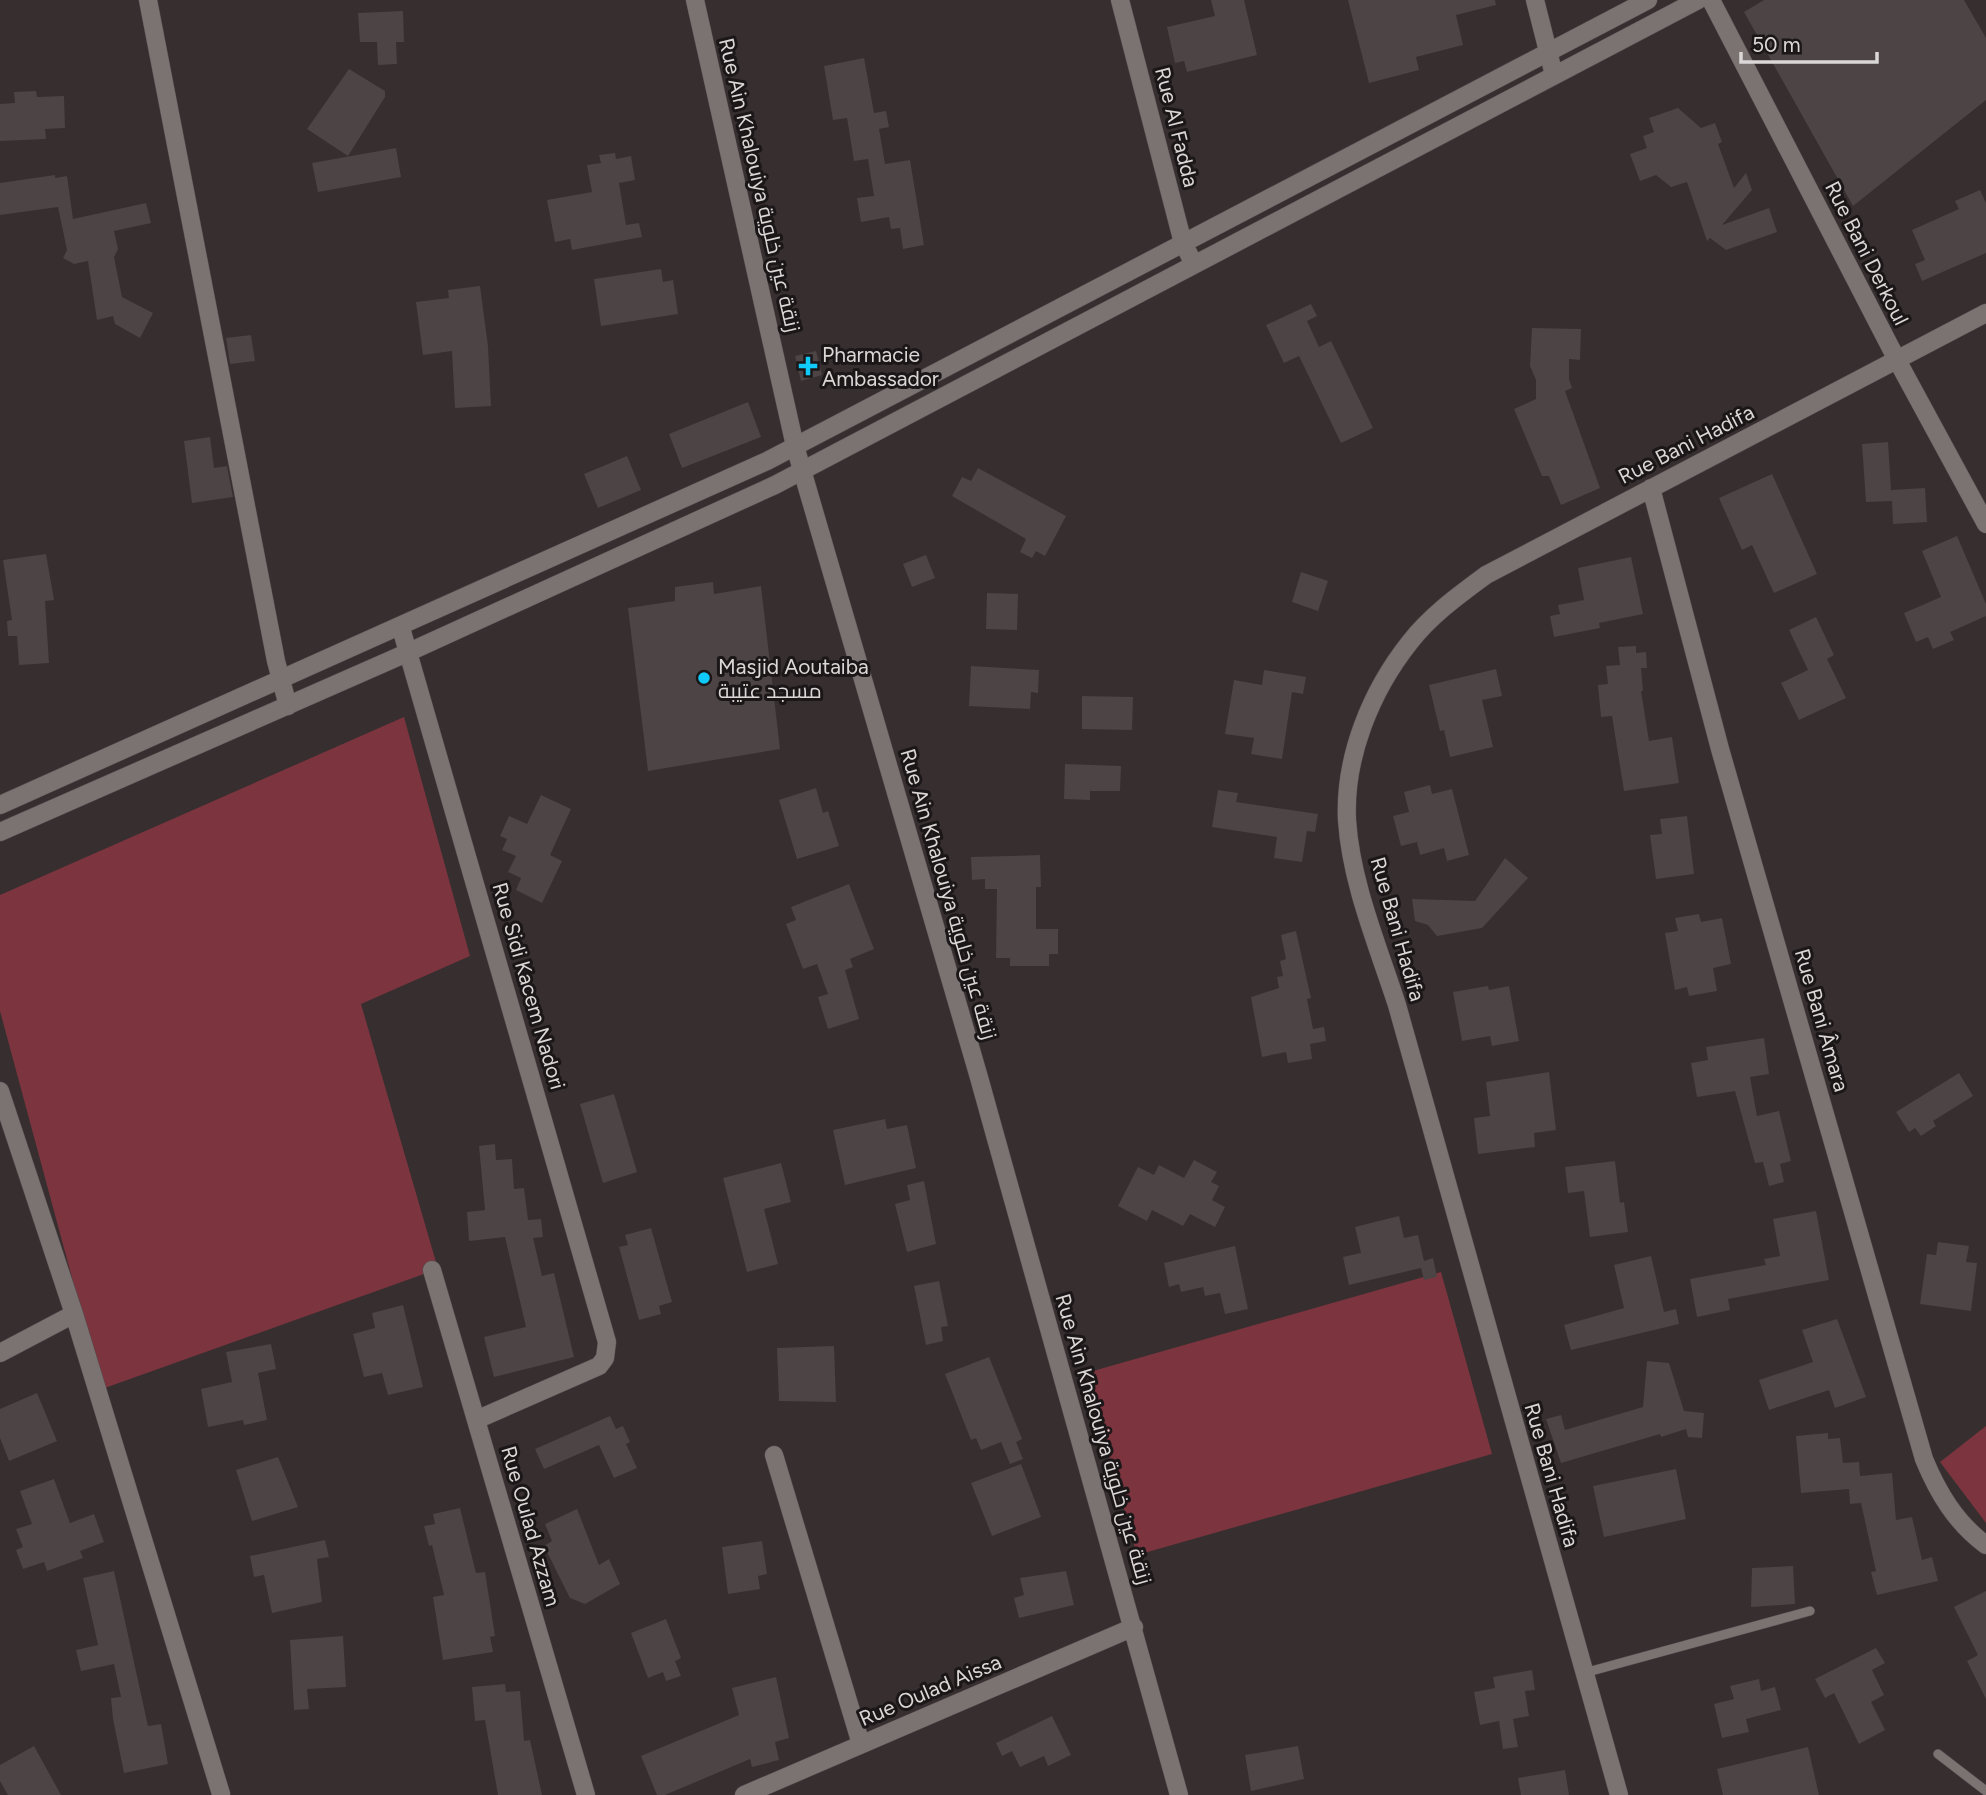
<svg xmlns="http://www.w3.org/2000/svg" width="1986" height="1795" font-family="Figtree,Cairo,sans-serif">
  <style>
    .green { fill: #7c353f }
    .building { fill: #4c4445 }
    .lines { fill: none; stroke-linecap: round; stroke-linejoin: round }
    .service-casing { stroke: #524c4d; stroke-width: 10 }
    .minor-casing { stroke: #524c4d; stroke-width: 19 }
    .tertiary-casing { stroke: #524c4d; stroke-width: 19 }
    .service { stroke: #7b7272; stroke-width: 9 }
    .minor { stroke: #7b7272; stroke-width: 18 }
    .tertiary { stroke: #7b7272; stroke-width: 18 }
    .poi-dot { fill: #10cafa; stroke: #1b1718; stroke-width: 2.5 }
    .labels { text-anchor: middle; dominant-baseline: central; stroke-width: 6; stroke-linejoin: round; paint-order: stroke }
    .street-label { font-size: 21px; fill: #dcd7d7; stroke: #1b1718 }
    .poi-label { font-size: 21px; fill: #dcd7d7; stroke: #1b1718; text-anchor: start }
  </style>
  <rect width="100%" height="100%" fill="#362e2f"/>
  <path class="green" d="M404 717 470 956 361 1004 438 1269 102 1389 0 1011V895Z
    M1441 1272 1492 1454 1137 1555 1086 1373Z
    M1986 1426V1523L1940 1462Z"/>
  <path class="building" d="M1211 0H1244L1257 55 1187 72 1184 61 1175 63 1167 27 1215 16Z
    M1348 0H1495L1496 5 1456 15 1463 45 1416 57 1419 70 1369 83Z
    M1764 0H1964L1986 38V100L1853 206 1744 12Z
    M403 11 404 42H396L397 64 378 65 377 42H360L358 13Z
    M864 58 874 113 886 111 889 127 879 129 885 164 910 160 924 245 903 249 900 228 891 229 889 217 861 222 857 198 874 196 868 159 854 161 847 118 833 120 824 66Z
    M349 69 385 91V97L348 156 307 129Z
    M36 91 37 97 64 96 65 128 45 129 46 139 0 141V104L15 103 14 92Z
    M1678 108 1701 128 1715 123 1722 142 1718 144 1734 188 1746 173 1752 190 1722 225 1769 208 1777 232 1726 250 1710 238 1707 241 1687 182 1671 187 1656 175 1640 181 1630 154 1647 148 1643 136 1654 132 1649 118Z
    M396 148 401 177 318 192 312 163Z
    M615 153 616 159 631 156 635 180 619 183 626 225 639 223 642 237 572 250 570 239 555 242 547 200 592 192 587 165 601 163 599 155Z
    M55 175V178L67 176 73 219 146 203 151 223 114 231 118 249 114 257 122 297 153 313 140 338 115 324 113 316 97 320 88 261 74 264 63 258 67 250 58 207 0 215V183Z
    M1980 190 1986 203V253L1922 281 1915 264 1925 260 1912 230 1959 209 1955 201Z
    M661 269 663 282 673 280 678 314 601 326 594 279Z
    M480 286 488 346 491 406 455 408 452 351 423 355 416 302 449 298 448 290Z
    M1311 304 1317 316 1307 321 1319 347 1331 341 1373 428 1341 443 1299 356 1284 363 1266 325Z
    M1532 328 1581 329 1580 360 1569 359V379L1572 388 1565 391 1600 488 1561 505 1549 476H1542L1514 409 1536 399V380L1530 366Z
    M251 335 255 361 230 364 226 338Z
    M816 351 822 375 801 381 795 356Z
    M748 402 761 437 682 468 669 434Z
    M210 437 214 468 227 466 233 497 192 503 184 441Z
    M1888 442 1891 490 1925 488 1927 522 1893 524 1892 501 1866 502 1862 444Z
    M627 456 641 490 598 508 584 474Z
    M978 468 1066 516 1045 556 1036 551 1032 558 1020 552 1026 539 952 496 962 477 971 481Z
    M1772 474 1817 574 1774 593 1752 545 1742 550 1719 498Z
    M1957 536 1986 604V616L1950 632 1954 640 1933 649 1928 637 1916 642 1904 613 1941 597 1922 551Z
    M46 554 54 600 45 601 49 663 19 665 17 636H8L7 621 12 620 3 560Z
    M926 555 935 578 912 587 903 564Z
    M1631 557 1643 614 1599 623 1600 628 1554 637 1550 616 1560 614 1558 605 1584 600 1578 568Z
    M1301 572 1328 581 1318 611 1292 602Z
    M713 582 714 594 761 586 780 749 648 771 628 608 675 601V587Z
    M987 593 1018 594 1017 630 986 629Z
    M1816 617 1834 655 1827 659 1846 698 1799 720 1781 683 1808 670 1789 630Z
    M1636 646V653L1646 652 1647 668H1641L1643 691H1641L1649 741 1672 737 1679 783 1624 791 1612 716 1601 717 1598 685 1608 684 1606 666 1620 665 1618 647Z
    M971 666 1039 670 1038 693 1031 692 1030 709 969 706Z
    M1496 669 1502 696 1482 700 1493 747 1450 757 1444 730 1440 731 1429 685Z
    M1264 670 1306 677 1303 694 1292 692 1282 759 1251 754 1254 738 1225 734 1234 680 1262 685Z
    M1082 696 1133 697 1132 730 1082 729Z
    M1065 764 1121 766 1120 791H1090V800L1064 799Z
    M1430 785 1432 794 1452 789 1469 855 1447 861 1444 848 1420 855 1417 842 1401 846 1393 816 1409 812 1404 792Z
    M816 788 823 813 828 811 839 846 797 859 779 800Z
    M1218 790 1238 793 1236 802 1318 814 1315 832 1307 831 1302 862 1274 858 1277 837 1212 827Z
    M541 795 571 809 550 855 562 861 542 903 516 890 521 878 508 872 516 856 502 850 507 839 500 836 509 816 527 824Z
    M1687 816 1694 874 1656 879 1650 835 1662 834 1660 819Z
    M1040 855 1041 887H1036V929H1058V954H1049V966H1010V958H996L997 889H985V879L972 880 971 857Z
    M1505 858 1528 878 1482 928 1437 936 1428 925 1415 921 1412 899 1475 901Z
    M849 884 874 949 850 959 853 967 845 970 859 1019 828 1029 818 997 828 994 817 964 803 969 786 924 796 920 791 907Z
    M1699 914 1701 922 1722 918 1731 964 1713 968 1717 991 1689 996 1687 987 1675 990 1665 933 1678 931 1675 918Z
    M1296 931 1311 998 1307 999 1313 1029 1324 1027 1326 1041 1310 1044 1312 1059 1288 1063 1286 1052 1262 1057 1251 997 1279 988 1277 977 1283 976 1280 961 1286 959 1281 935Z
    M1488 986 1489 990 1509 986 1519 1041 1492 1046 1490 1036 1462 1041 1453 992Z
    M1764 1038 1769 1074 1750 1077 1757 1116 1779 1111 1791 1161 1780 1164 1784 1182 1769 1186 1763 1162 1755 1163 1735 1091 1697 1097 1691 1063 1708 1060 1706 1047Z
    M1549 1072 1556 1130 1534 1133 1535 1147 1478 1154 1474 1118 1490 1116 1486 1082Z
    M1959 1073 1973 1096 1933 1121 1936 1126 1921 1136 1915 1128 1909 1132 1896 1112Z
    M614 1094 637 1172 603 1183 580 1104Z
    M885 1119 887 1129 907 1125 916 1168 845 1185 833 1130Z
    M495 1144 496 1160 512 1159 514 1189 524 1188 528 1220 541 1219 543 1237 533 1238 542 1276 554 1273 574 1357 494 1377 484 1337 526 1327 505 1237 469 1241 467 1212 485 1210 479 1146Z
    M1194 1160 1217 1172 1211 1182 1219 1186 1212 1200 1225 1207 1215 1227 1190 1214 1183 1226 1152 1210 1147 1221 1118 1206 1138 1167 1154 1175 1159 1165 1184 1178Z
    M1615 1161 1620 1203 1624 1202 1628 1232 1590 1237 1584 1191 1568 1193 1565 1167Z
    M781 1163 791 1202 764 1209 778 1264 747 1272 723 1178Z
    M924 1181 936 1244 907 1252 895 1204 910 1200 907 1185Z
    M1816 1211 1829 1280 1728 1299 1730 1310 1697 1317 1690 1279 1766 1265 1764 1259 1780 1256 1773 1219Z
    M1399 1216 1404 1238 1418 1235 1424 1261 1433 1258 1437 1277 1424 1280 1421 1268 1349 1285 1343 1257 1361 1253 1355 1227Z
    M651 1228 672 1302 659 1306 661 1314 639 1320 619 1247 628 1245 625 1235Z
    M1938 1242 1969 1246 1966 1262 1977 1263 1971 1311 1920 1304 1927 1254 1936 1255Z
    M1235 1246 1248 1309 1225 1314 1220 1293 1205 1296 1203 1287 1181 1292 1179 1284 1169 1287 1164 1263Z
    M1651 1256 1664 1312 1676 1309 1679 1324 1571 1350 1564 1325 1624 1308 1614 1265Z
    M939 1281 948 1326 941 1327 943 1341 926 1345 914 1286Z
    M403 1305 423 1387 388 1395 382 1373 364 1377 353 1334 375 1328 372 1313Z
    M1837 1319 1866 1397 1835 1408 1829 1390 1769 1410 1759 1380 1813 1362 1802 1330Z
    M271 1344 276 1369 258 1373 267 1420 244 1425 243 1420 208 1427 201 1389 232 1382 226 1352Z
    M834 1346 836 1402 779 1401 777 1348Z
    M989 1357 1022 1439 1016 1442 1023 1459 1010 1464 1001 1442 981 1450 976 1438 971 1440 945 1374Z
    M1647 1361 1669 1363 1684 1411 1704 1413 1702 1438 1688 1437 1686 1429 1661 1437 1660 1434 1561 1463 1546 1419 1561 1415 1565 1430 1643 1407Z
    M37 1393 57 1441 9 1461 0 1438V1409Z
    M610 1416 616 1429 623 1426 630 1442 626 1444 637 1468 614 1478 599 1445 544 1469 535 1449Z
    M1828 1433V1439L1840 1438 1843 1463 1859 1462 1860 1476 1892 1473 1896 1520 1912 1517 1922 1560 1932 1557 1938 1581 1877 1595 1871 1572 1876 1571 1861 1503 1850 1504 1849 1489 1801 1493 1796 1436Z
    M278 1457 298 1507 252 1521 236 1470Z
    M1021 1464 1041 1517 992 1536 971 1483Z
    M1676 1469 1686 1519 1604 1537 1593 1486Z
    M54 1479 70 1523 94 1514 104 1542 80 1551 83 1558 47 1571 44 1562 23 1569 16 1550 23 1547 16 1529 32 1524 20 1491Z
    M460 1508 476 1573 485 1572 495 1636 490 1637 493 1652 443 1660 433 1597 444 1595 432 1545 429 1546 424 1526 435 1524 433 1514Z
    M577 1509 599 1565 609 1559 620 1584 585 1604 570 1598 544 1546 552 1541 545 1524Z
    M325 1540 329 1557 317 1559 322 1602 272 1613 264 1575 254 1577 250 1556Z
    M762 1541 767 1574 758 1576 760 1589 728 1594 722 1547Z
    M1793 1566 1795 1604 1751 1607 1752 1568Z
    M114 1571 148 1726 161 1724 168 1764 124 1773 113 1719 111 1698 121 1697 114 1664 81 1671 76 1650 98 1645 83 1578Z
    M1066 1571 1074 1605 1019 1618 1014 1598 1024 1595 1020 1578Z
    M1986 1591V1699L1967 1661 1978 1655 1954 1607Z
    M666 1619 681 1658 675 1661 681 1676 666 1681 663 1672 648 1678 631 1633Z
    M343 1636 346 1687 307 1689 309 1709 294 1710 290 1640Z
    M1876 1648 1885 1663 1872 1670 1884 1695 1871 1702 1885 1730 1859 1744 1834 1693 1825 1698 1815 1679Z
    M1532 1670 1535 1690 1525 1691 1529 1716 1513 1719 1518 1747 1503 1749 1499 1721 1480 1725 1474 1692 1495 1688 1493 1677Z
    M776 1677 789 1738 775 1742 779 1760 752 1767 750 1759 665 1795H657L641 1756 739 1715 732 1688Z
    M1759 1679 1761 1691 1775 1687 1781 1710 1746 1719 1749 1732 1722 1738 1714 1704 1734 1699 1730 1686Z
    M505 1684 506 1692 520 1691 524 1741 530 1740 542 1795H498L485 1720 475 1721 472 1687Z
    M1052 1716 1071 1755 1048 1766 1044 1756 1020 1767 1012 1751 1002 1756 996 1743Z
    M34 1746 61 1795H8L0 1781V1765Z
    M1298 1746 1304 1779 1251 1791 1245 1755Z
    M1808 1747 1819 1795H1723L1717 1769Z
    M1565 1770 1569 1795H1521L1518 1778Z"/>
  <g class="lines">
    <defs>
      <path id="service" d="M1584 1673 1810 1611
        M1938 1754 1986 1791"/>
      <path id="minor" d="M148 0 276 661 288 706
        M695 0 795 446 978 1074 1179 1795
        M1120 0 1183 243 1194 264
        M1535 0 1554 75
        M1711 0 1897 360 1986 524
        M1651 488 1720 749 1924 1459C1938 1493 1956 1523 1986 1545
        M401 628 607 1342 605 1358 599 1366 476 1420
        M0 1091 74 1314 221 1794
        M432 1270 586 1795
        M0 1353 74 1314
        M774 1455 861 1744
        M744 1795 1134 1627
        M1619 1795 1397 1005C1378 946 1351 883 1347 820 1344 757 1371 691 1410 642 1431 615 1459 595 1486 575L1986 313"/>
      <path id="tertiary" d="M0 805 767 461 1648 0
        M0 832 409 652 775 485 1698 0"/>
    </defs>
    <use href="#service" class="service-casing"/>
    <use href="#minor" class="minor-casing"/>
    <use href="#tertiary" class="tertiary-casing"/>
    <use href="#service" class="service"/>
    <use href="#minor" class="minor"/>
    <use href="#tertiary" class="tertiary"/>
  </g>
  <g class="poi-dot">
    <path d="M804.5 355.5h7v7h7v7h-7v7h-7v-7h-7v-7h7z"/>
    <circle cx="704" cy="678" r="7"/>
  </g>
  <g class="labels">
    <g class="street-label">
      <text transform="translate(1177 127) rotate(76)">Rue Al Fadda</text>
      <text transform="translate(760 185) rotate(77)">Rue Ain Khalouiya زنقة عين خلوية</text>
      <text transform="translate(1867 253) rotate(63)">Rue Bani Derkoul</text>
      <text transform="translate(1686 444) rotate(-27)">Rue Bani Hadifa</text>
      <text transform="translate(949 894) rotate(74)">Rue Ain Khalouiya زنقة عين خلوية</text>
      <text transform="translate(1398 929) rotate(74)">Rue Bani Hadifa</text>
      <text transform="translate(529 986) rotate(74)">Rue Sidi Kacem Nadori</text>
      <text transform="translate(1822 1020) rotate(74)">Rue Bani Âmara</text>
      <text transform="translate(1104 1439) rotate(74)">Rue Ain Khalouiya زنقة عين خلوية</text>
      <text transform="translate(1552 1475) rotate(74)">Rue Bani Hadifa</text>
      <text transform="translate(531 1526) rotate(74)">Rue Oulad Azzam</text>
      <text transform="translate(930 1690) rotate(-23)">Rue Oulad Aissa</text>
    </g>
    <g class="poi-label">
      <text x="822" y="354">Pharmacie<tspan x="822" dy="24">Ambassador</tspan></text>
      <text x="718" y="666">Masjid Aoutaiba<tspan x="718" dy="24">مسجد عتيبة</tspan></text>
    </g>
  </g>
  <path d="M1741 52v10h136v-10" fill="none" stroke="#dcd7d7" stroke-width="3.5"/>
  <text x="1752" y="52" font-size="21" fill="#dcd7d7" stroke="#1b1718" stroke-width="5" paint-order="stroke">50 m</text>
</svg>
